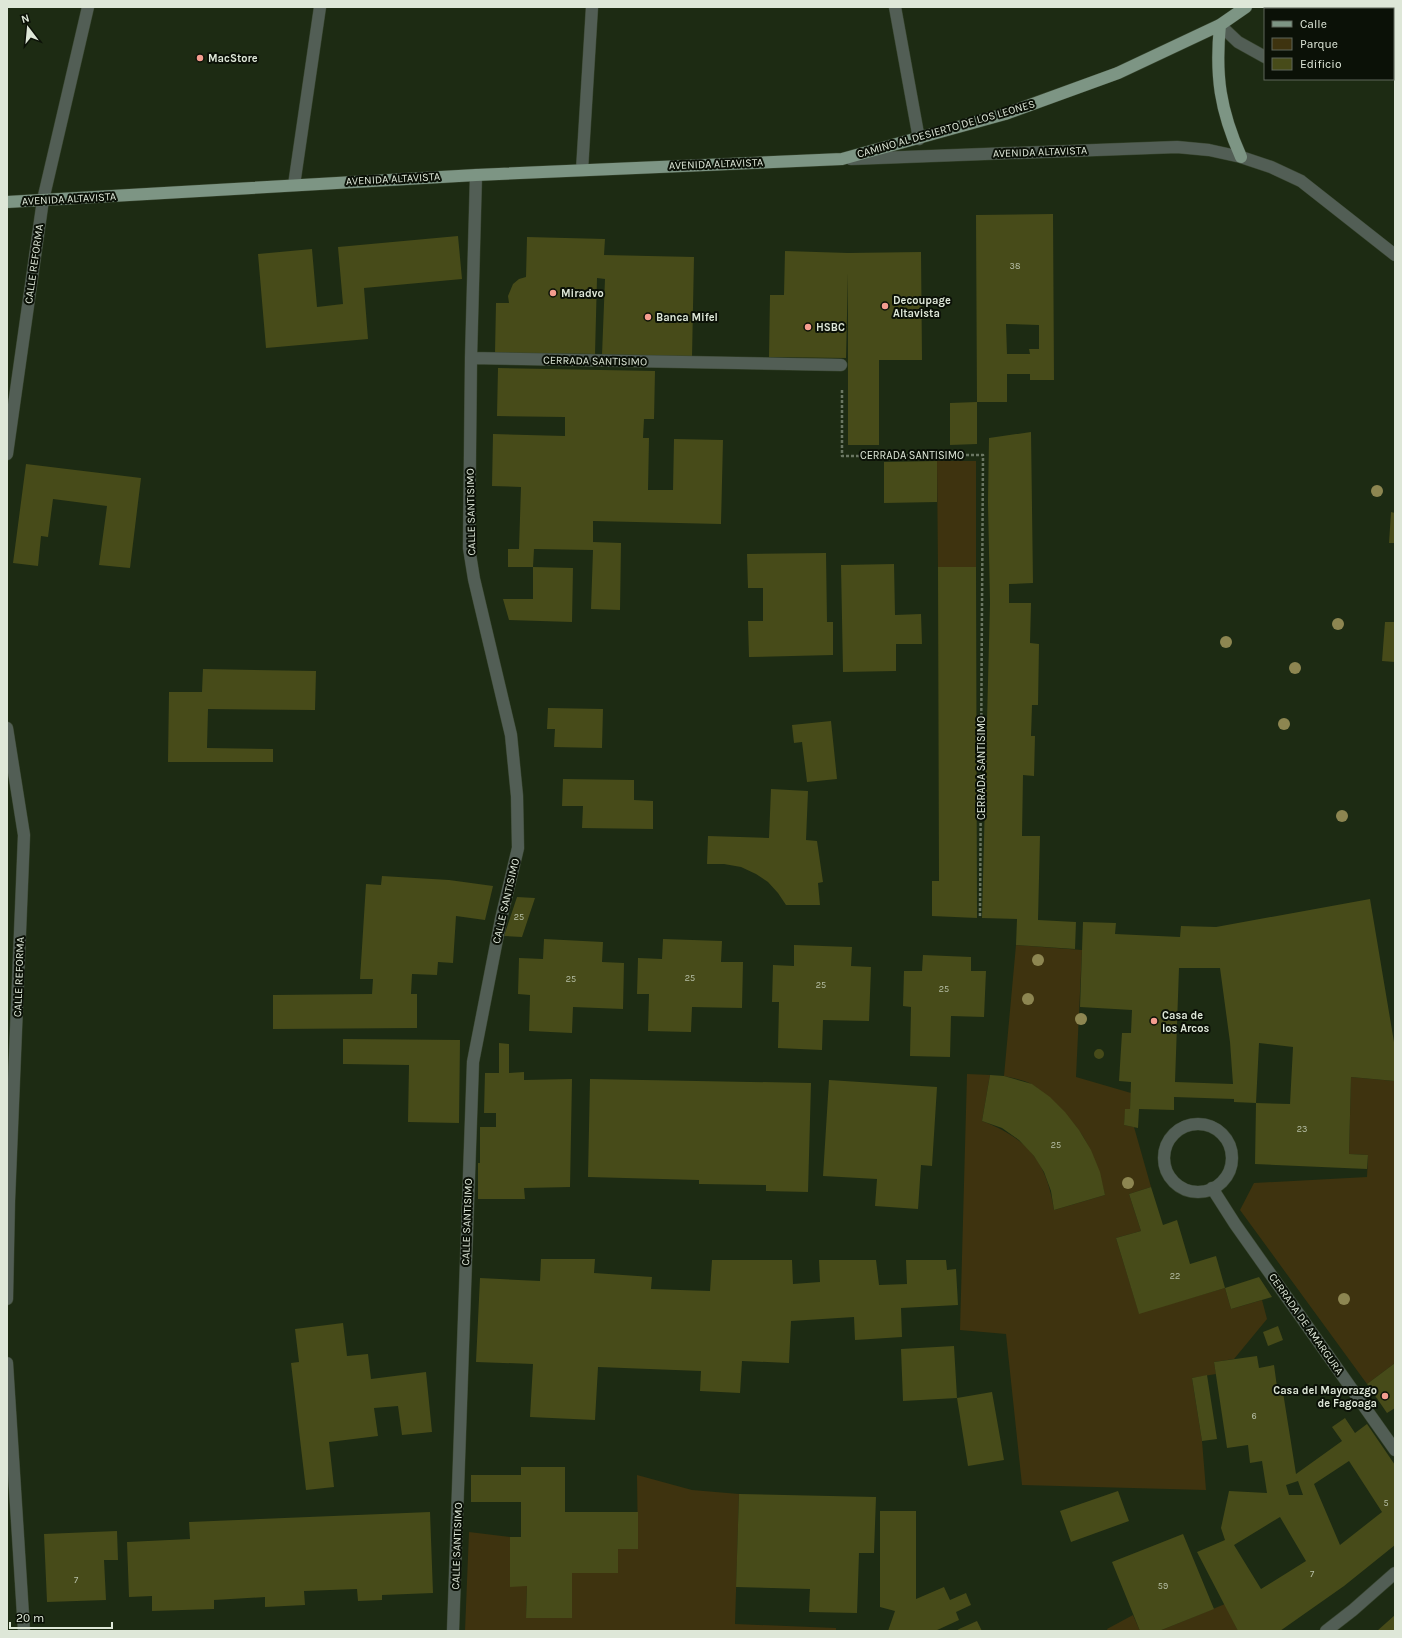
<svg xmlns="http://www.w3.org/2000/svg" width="1402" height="1638" font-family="Karla,sans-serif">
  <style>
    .green { fill: #3e330f }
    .building { fill: #474b19; fill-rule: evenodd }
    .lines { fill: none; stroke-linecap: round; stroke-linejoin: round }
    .minor-casing { stroke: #38452f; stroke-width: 13 }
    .major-casing { stroke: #38452f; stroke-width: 13 }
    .path { stroke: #6a7662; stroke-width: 2.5; stroke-dasharray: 3 2; stroke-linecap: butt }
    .minor { stroke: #525e55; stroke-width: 12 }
    .major { stroke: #7d9584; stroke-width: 12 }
    .tree { fill: #8d8651 }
    .poi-dot { fill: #f59d8f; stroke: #0b1107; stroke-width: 1.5 }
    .labels { text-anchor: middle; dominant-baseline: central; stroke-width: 4; stroke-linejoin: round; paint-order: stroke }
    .number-label { font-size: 9px; fill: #b8c0a8 }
    .poi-label { font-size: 11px; font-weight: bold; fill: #dee7d8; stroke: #0b1107; text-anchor: start }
    .street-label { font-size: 11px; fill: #dee7d8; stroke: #0b1107 }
  </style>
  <rect width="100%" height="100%" fill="#1d2b13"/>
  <path class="green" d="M937 461H976V567H938Z
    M1016 945 1082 950 1076 1077 1131 1093 1130 1109 1125 1113 1124 1125 1134 1127 1151 1187 1129 1194 1141 1231 1116 1238 1139 1313 1225 1288 1231 1309 1262 1300 1267 1319 1234 1359 1214 1362 1216 1374 1192 1378 1202 1441 1206 1490 1022 1485 1006 1334 960 1330 967 1074 990 1075 982 1121C1027 1138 1047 1162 1054 1210L1105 1195C1095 1153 1083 1127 1049 1099 1044 1094 1039 1089 1033 1085 1025 1080 1013 1078 1004 1076Z
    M1351 1077 1395 1081V1363L1367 1384 1240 1210 1254 1183 1367 1177 1368 1155 1349 1154Z
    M637 1475 692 1490 739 1494 735 1624 836 1628V1631H465L469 1532 510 1537V1586H527L526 1618H572V1573L618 1549 638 1548Z
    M1225 1604 1238 1631H1159Z
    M1133 1615 1140 1631H1108L1107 1629Z"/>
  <path class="building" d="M1053 214 1054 380H1030V374H1007V402H977L976 215ZM1006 324 1039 325V349H1029L1030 354H1007Z
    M458 236 462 279 364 288 368 339 266 348 258 254 312 249 317 307 343 304 338 247Z
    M527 237 605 239 604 255 694 257 692 357 602 355 605 279 597 278 595 354 495 353 496 303H509L508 296 513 284 519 279 526 277Z
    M785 251 848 253 921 252 922 360H879V445H848V273L846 358 769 357 770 295H784Z
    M498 368 655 371 654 419H644L643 438H649L648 490H673L674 439 723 440 721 524 593 521V542L621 543 620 610 591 609 593 550 534 549 533 567H508V549H519L521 487 492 486 493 434 565 436V417L497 416Z
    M977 402V444L950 445V403Z
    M1031 432 1033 583 1009 584V603H1031L1030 643 1039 644 1038 705H1032L1031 736H1035L1034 776 1023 775 1022 836H1040L1038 920 1076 922 1075 949 1016 945 1017 919 982 918 990 603 988 502 989 438Z
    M937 461V502L884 503V462Z
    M26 464 141 478 130 568 99 565 107 506 53 499 48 537 41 536 38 566 13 563Z
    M1391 512 1395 513V543H1389Z
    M826 553 827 622H833V655L749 657 748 621H763V588H748L747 554Z
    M894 564 895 615 921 614 922 644H896V671L843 672 841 565Z
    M533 567 573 568 572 622 509 620 503 599H533Z
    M938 567H976L977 918 932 916V881H939Z
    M1385 622H1395V662L1382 661Z
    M203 669 316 671 315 710 208 709 207 748 273 749V762H168L169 692H202Z
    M548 708 603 709 602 748 554 747 555 729H547Z
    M831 721 837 779 807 782 802 742 794 743 792 725Z
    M563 779 634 780V800L653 801V829L582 828 583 806H562Z
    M771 789 808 791 806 840 817 841 823 882 818 883 820 905H786L778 893 768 882 756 874 741 867 724 864H707L708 836 769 838Z
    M382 876 449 880 493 886 485 920 456 916 453 963 438 962 437 975 412 974 411 994H417V1028L273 1029V995L372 994 373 979H360L366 884 381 885Z
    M517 897 535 898 522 937 504 936Z
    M1370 899 1395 1048V1081L1351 1077 1349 1154 1368 1155 1367 1169 1255 1164 1256 1103 1290 1104 1293 1047 1259 1043 1256 1103 1234 1102V1099L1174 1097V1110L1139 1109 1138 1128 1124 1125 1125 1109H1130L1131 1082 1119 1081 1122 1033H1131L1132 1010 1080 1007 1083 922 1116 923 1115 934 1180 937 1181 926 1216 927ZM1179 968H1220L1230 1042 1233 1084 1175 1082Z
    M544 939 603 942 602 962 624 963 623 1009 573 1007 572 1033 529 1031 530 995 518 994 519 958 543 959Z
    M663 939 722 941 721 962H743L742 1008 692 1007 691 1032 648 1031 649 994H637L638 958 662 959Z
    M794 945 852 947 851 966 871 967 869 1021 823 1020 822 1050 778 1048 779 1002H772L773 965 794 966Z
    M923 955 971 957V971H986L984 1017 951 1016 950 1057 910 1056 911 1007 903 1006 904 971H922Z
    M343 1039 460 1040 459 1123 408 1122 409 1065 343 1064Z
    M499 1043 509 1044V1073L524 1072V1080L572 1079 570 1187 524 1188 525 1199H478V1163H480V1127H496V1113H484L485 1073H499Z
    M1094 1054a5 5 0 1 1 10 0a5 5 0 1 1-10 0Z
    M990 1075 1004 1076 1032 1084 1050 1097 1065 1112 1079 1130 1091 1150 1100 1172 1105 1195 1054 1210 1051 1191 1044 1172 1034 1156 1019 1140 1002 1128 982 1121Z
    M590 1079 811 1083 808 1192 766 1191V1185L699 1184V1180L588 1177Z
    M829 1080 937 1087 932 1166 921 1165 918 1209 875 1206 877 1179 823 1176Z
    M1151 1187 1163 1225 1177 1220 1190 1264 1216 1256 1225 1288 1139 1314 1116 1238 1141 1231 1129 1194Z
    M541 1259H595L594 1273 652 1277 651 1289 710 1291 712 1260H792L793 1284 820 1282 819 1260H876L879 1285 907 1284 906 1260H946L947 1270 956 1269 958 1305 901 1308 902 1337 855 1340 854 1317 791 1321 789 1363 742 1361 740 1393 700 1391 701 1371 598 1367 595 1420 530 1417 533 1364 476 1362 480 1278 540 1281Z
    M1259 1277 1272 1297 1231 1309 1225 1288Z
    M343 1323 347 1356 368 1354 371 1379 426 1372 432 1432 402 1435 398 1406 374 1408 378 1436 329 1442 334 1487 306 1490 291 1363 299 1362 295 1329Z
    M1278 1326 1283 1340 1268 1346 1263 1332Z
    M954 1346 957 1398 903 1401 901 1349Z
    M1257 1356 1259 1368 1274 1365 1277 1387 1282 1386 1296 1474 1342 1441 1332 1427 1345 1418 1355 1433 1367 1424 1395 1465V1545L1344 1586 1280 1631H1238L1197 1552 1225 1540 1221 1528 1229 1491 1267 1493 1262 1461 1250 1463 1248 1445 1227 1448 1214 1362ZM1349 1461 1382 1512 1340 1545 1314 1484ZM1298 1481 1303 1495H1289L1286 1485ZM1280 1517 1306 1561 1261 1589 1234 1545Z
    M1395 1363V1408L1387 1413 1367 1384Z
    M1207 1375 1217 1439 1202 1441 1192 1378Z
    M992 1392 1004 1460 968 1466 957 1398Z
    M521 1467H565V1512H638V1549H618V1573H572V1618H526L527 1586 510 1587V1537H521V1502H471V1475H521Z
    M1118 1491 1129 1521 1071 1542 1060 1511Z
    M739 1494 876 1497 874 1553H859L857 1613 809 1612 810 1589 736 1587Z
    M880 1511H916V1599L944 1587 950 1600 966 1593 971 1605 956 1612 959 1620 935 1631H888L895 1611 880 1607Z
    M430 1512 433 1593 382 1595V1600L358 1601 357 1589 304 1591 305 1605 265 1607V1597L214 1600V1609L152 1611V1596L129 1597 127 1542 190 1539 189 1522Z
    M117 1531 118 1560H104L106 1600 47 1602 44 1534Z
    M1183 1534 1214 1609 1159 1631H1140L1112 1562Z
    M1395 1615V1631H1377Z
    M977 1621 982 1631H956L959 1629Z"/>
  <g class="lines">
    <defs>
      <path id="minor" d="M895 7 919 139
        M1220 25 1238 42 1265 57
        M1393 54H1395
        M851 159 1177 147 1209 150 1241 157 1271 167 1301 181 1395 255
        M582 170 592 7
        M294 185 320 7
        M471 358 841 365
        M7 454 43 200 88 7
        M7 728 24 835 9 1201 7 1299
        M1164 1158a34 34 0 1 1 68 0a34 34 0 1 1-68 0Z
        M1212 1188 1235 1224 1395 1450
        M7 1363 24 1631
        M453 1631 473 1062 501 919 518 848 517 796 511 735 474 579 469 548 471 358 476 175
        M1326 1631 1353 1610 1395 1573"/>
      <path id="major" d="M1220 25C1215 76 1220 110 1241 157
        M7 202 476 175 842 159 1005 114 1118 73 1220 25 1246 7"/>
    </defs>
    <use href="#minor" class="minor-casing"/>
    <use href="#major" class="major-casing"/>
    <path class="path" d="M842 390V456L983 455 980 916"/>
    <use href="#minor" class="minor"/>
    <use href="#major" class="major"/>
  </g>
  <g class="tree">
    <circle cx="1377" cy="491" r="6"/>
    <circle cx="1338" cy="624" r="6"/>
    <circle cx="1226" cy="642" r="6"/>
    <circle cx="1295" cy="668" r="6"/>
    <circle cx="1284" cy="724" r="6"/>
    <circle cx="1342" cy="816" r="6"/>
    <circle cx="1038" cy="960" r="6"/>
    <circle cx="1028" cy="999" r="6"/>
    <circle cx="1081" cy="1019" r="6"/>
    <circle cx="1128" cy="1183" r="6"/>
    <circle cx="1344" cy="1299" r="6"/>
  </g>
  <g class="poi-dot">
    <circle cx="200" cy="58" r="4"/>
    <circle cx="553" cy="293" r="4"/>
    <circle cx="885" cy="306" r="4"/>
    <circle cx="648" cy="317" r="4"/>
    <circle cx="808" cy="327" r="4"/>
    <circle cx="1154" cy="1021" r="4"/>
    <circle cx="1385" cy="1396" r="4"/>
  </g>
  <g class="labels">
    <g class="number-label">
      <text x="1015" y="266">38</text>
      <text x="519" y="917">25</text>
      <text x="690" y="978">25</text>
      <text x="571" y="979">25</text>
      <text x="821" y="985">25</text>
      <text x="944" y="989">25</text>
      <text x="1302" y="1129">23</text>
      <text x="1056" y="1145">25</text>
      <text x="1175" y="1276">22</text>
      <text x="1254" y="1416">6</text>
      <text x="1386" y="1503">5</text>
      <text x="1312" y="1574">7</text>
      <text x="76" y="1580">7</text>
      <text x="1163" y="1586">59</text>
    </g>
    <g class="poi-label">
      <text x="208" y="58">MacStore</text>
      <text x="561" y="293">Miradvo</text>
      <text x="893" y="300">Decoupage<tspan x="893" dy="13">Altavista</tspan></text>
      <text x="656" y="317">Banca Mifel</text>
      <text x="816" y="327">HSBC</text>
      <text x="1162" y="1015">Casa de<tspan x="1162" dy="13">los Arcos</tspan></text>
      <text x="1377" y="1390" text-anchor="end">Casa del Mayorazgo<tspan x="1377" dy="13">de Fagoaga</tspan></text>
    </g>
    <g class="street-label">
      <text transform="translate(946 129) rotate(-16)">CAMINO AL DESIERTO DE LOS LEONES</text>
      <text transform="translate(1040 152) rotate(-2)">AVENIDA ALTAVISTA</text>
      <text transform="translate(716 164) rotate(-2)">AVENIDA ALTAVISTA</text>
      <text transform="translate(393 179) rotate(-3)">AVENIDA ALTAVISTA</text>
      <text transform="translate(69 199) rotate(-3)">AVENIDA ALTAVISTA</text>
      <text transform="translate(34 264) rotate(-82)">CALLE REFORMA</text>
      <text transform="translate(595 361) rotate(1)">CERRADA SANTISIMO</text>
      <text x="912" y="455">CERRADA SANTISIMO</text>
      <text transform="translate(471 512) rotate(-91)">CALLE SANTISIMO</text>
      <text transform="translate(981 768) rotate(-90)">CERRADA SANTISIMO</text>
      <text transform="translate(506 901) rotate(-77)">CALLE SANTISIMO</text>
      <text transform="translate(19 977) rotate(-88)">CALLE REFORMA</text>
      <text transform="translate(467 1222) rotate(-88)">CALLE SANTISIMO</text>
      <text transform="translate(1306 1324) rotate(55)">CERRADA DE AMARGURA</text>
      <text transform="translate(457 1546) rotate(-88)">CALLE SANTISIMO</text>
    </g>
  </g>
  <rect width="1402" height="1638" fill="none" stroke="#dee7d8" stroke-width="16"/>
  <rect x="1264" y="8" width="130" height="72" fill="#0b1107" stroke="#5f675b"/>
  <rect x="1272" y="21" width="20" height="6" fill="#7d9584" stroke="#5f675b"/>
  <text x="1300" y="28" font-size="12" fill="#dee7d8">Calle</text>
  <rect x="1272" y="38" width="20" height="12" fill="#3e330f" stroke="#5f675b"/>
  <text x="1300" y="48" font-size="12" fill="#dee7d8">Parque</text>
  <rect x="1272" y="58" width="20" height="12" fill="#474b19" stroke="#5f675b"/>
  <text x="1300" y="68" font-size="12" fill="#dee7d8">Edificio</text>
  <g transform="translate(28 28) rotate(344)" stroke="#0b1107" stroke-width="3" paint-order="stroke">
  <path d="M0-3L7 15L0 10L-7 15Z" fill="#dee7d8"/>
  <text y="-6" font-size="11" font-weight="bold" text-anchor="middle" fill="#dee7d8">N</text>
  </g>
  <path d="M10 1622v6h102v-6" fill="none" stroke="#dee7d8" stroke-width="2"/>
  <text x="16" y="1622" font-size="12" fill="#dee7d8" stroke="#0b1107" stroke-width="3" paint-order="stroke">20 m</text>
</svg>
